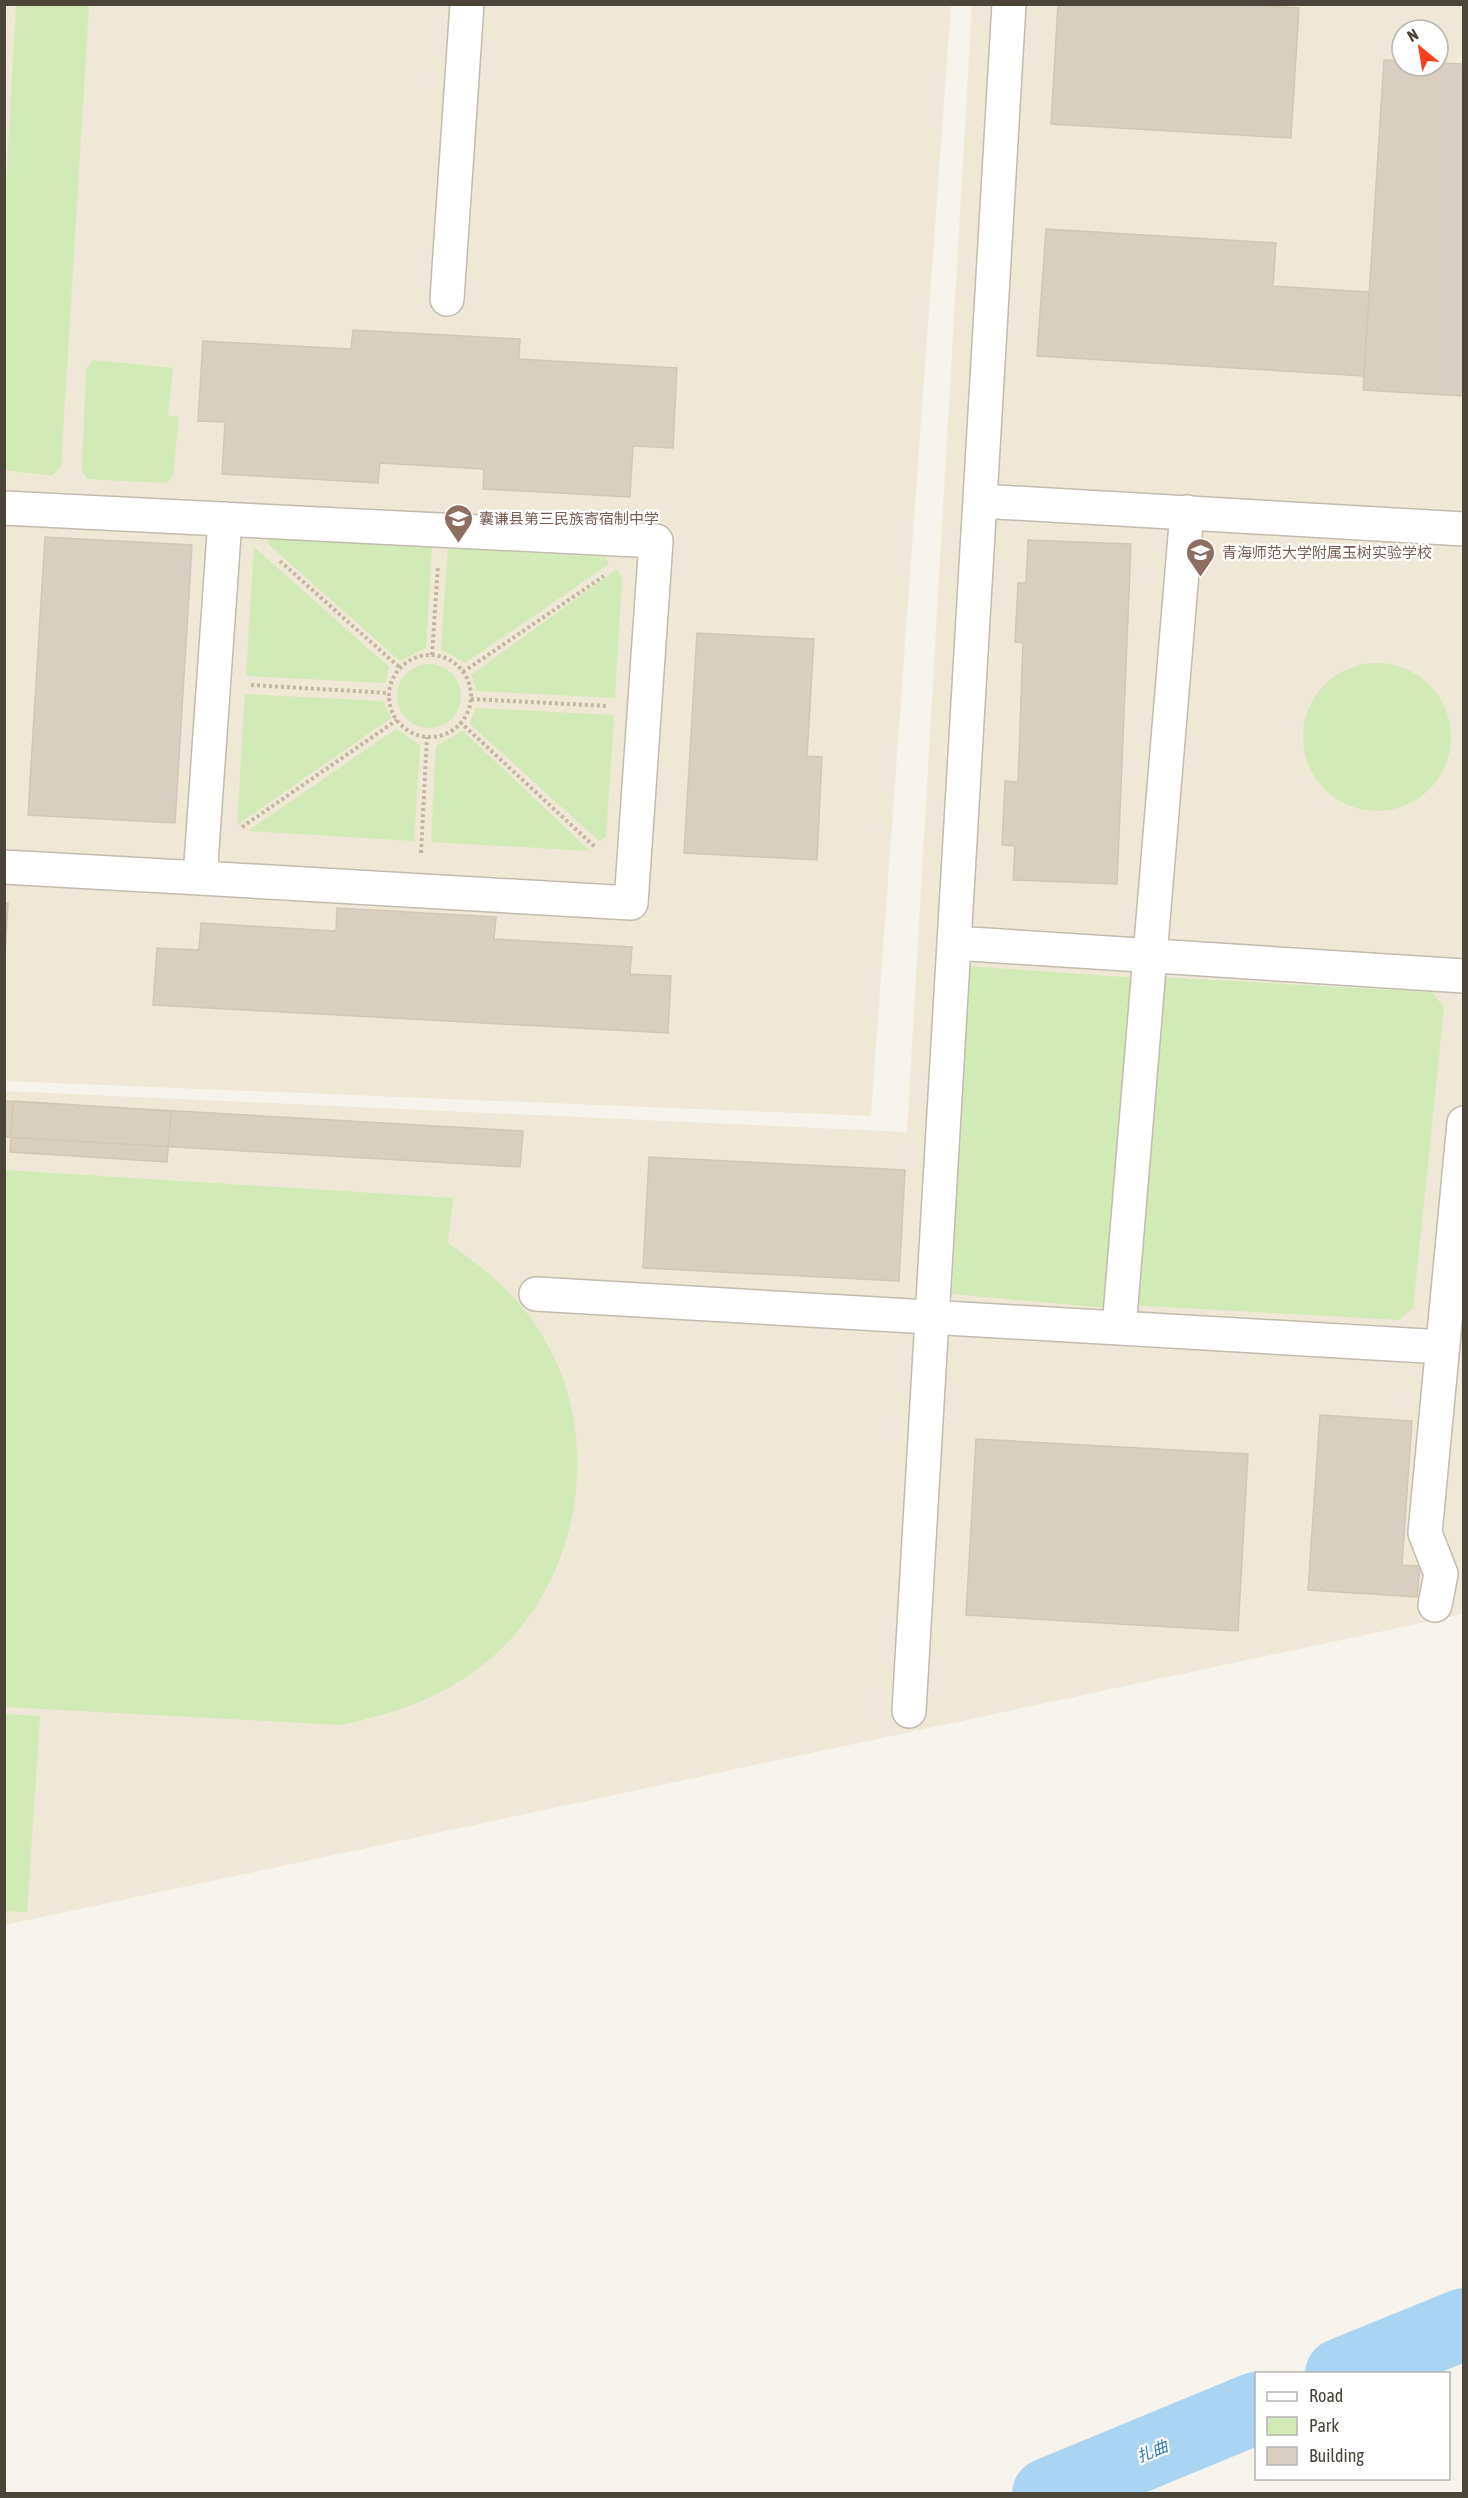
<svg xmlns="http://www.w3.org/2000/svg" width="1468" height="2498" font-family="'Asap Condensed','Noto Sans SC',sans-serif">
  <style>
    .education { fill: #efe8d6; fill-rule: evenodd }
    .green { fill: #d2eab5 }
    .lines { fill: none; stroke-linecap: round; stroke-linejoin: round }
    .river { stroke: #a9d4f2; stroke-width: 72 }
    .building { fill: #d8cfc1; stroke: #d3c7b4; stroke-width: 1.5 }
    .minor-casing { stroke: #c2bbae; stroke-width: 36 }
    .path { stroke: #c4b79f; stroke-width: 4; stroke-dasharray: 3 3; stroke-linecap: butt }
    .minor { stroke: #fff; stroke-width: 33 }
    .labels { text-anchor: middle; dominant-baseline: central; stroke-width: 4.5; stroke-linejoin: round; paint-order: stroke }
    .education-label { font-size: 15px; fill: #785e54; stroke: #fff; text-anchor: start }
    .water-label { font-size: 16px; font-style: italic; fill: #2e7ab2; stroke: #fff }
  </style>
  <rect width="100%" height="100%" fill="#f6f3ec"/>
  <path class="education" d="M5 5H951L871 1116 5 1081Z
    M972 5H1463V1614L5 1925V1091L907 1132ZM1402 30H1438V66H1402Z"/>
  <path class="green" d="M16 5H89L61 466 52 476 5 470 4 223Z
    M93 360 173 368 168 416 179 417 173 476 166 483 87 479 82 471 86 370Z
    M271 538 432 547 426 648 400 661 267 543Z
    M254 547 389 667 385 683 246 676Z
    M448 548 605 557 609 564 465 663 441 649Z
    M617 569 622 578 615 698 477 691 471 675Z
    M1303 737a74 74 0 1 1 148 0a74 74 0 1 1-148 0Z
    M397 696a32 32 0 1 1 64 0a32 32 0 1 1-64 0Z
    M245 694 383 701 391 718 237 825Z
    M476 708 614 715 606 837 599 841 469 723Z
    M396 729 420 745 414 841 248 831Z
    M463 731 590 851 431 842 436 746Z
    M966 966 1139 978 1108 1308 952 1294Z
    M1158 977 1432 992 1444 1008 1413 1308 1399 1320 1128 1305Z
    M4 1170 453 1198 448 1243C488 1270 522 1299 546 1342 610 1454 573 1610 463 1679 425 1704 385 1715 341 1725L5 1707Z
    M4 1714 40 1716 27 1912 5 1911Z"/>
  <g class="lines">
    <path class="river" d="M1341 2374 1464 2324
      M1048 2494 1256 2408"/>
  </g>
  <path class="building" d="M1058 4H1233L1299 8 1291 138 1051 124Z
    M1384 60 1402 61V66H1438V63L1464 64V396L1363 390Z
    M1046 229 1276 243 1273 286 1369 292 1364 376 1037 356Z
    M353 330 520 339 519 359 677 368 673 448 633 446 630 497 483 489 484 469 380 463 378 483 222 474 225 422 198 421 203 341 351 349Z
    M45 537 192 545 175 823 28 815Z
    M1028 540 1131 544 1117 884 1013 880 1015 846 1002 845 1005 781 1018 782 1023 643 1015 642 1018 583H1026Z
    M697 633 814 639 807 756 822 757 817 860 684 853Z
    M4 903H8L4 972Z
    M337 908 496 917 494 939 632 947 630 974 671 976 668 1033 153 1005 157 948 199 950 201 923 336 931Z
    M4 1101 523 1131 520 1167 4 1137Z
    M13 1101 171 1111 167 1162 10 1152Z
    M649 1157 905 1170 899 1281 643 1268Z
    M1320 1415 1412 1421 1402 1565 1420 1566 1417 1597 1308 1590Z
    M976 1439 1248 1454 1238 1631 966 1615Z"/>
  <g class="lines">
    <defs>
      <path id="minor" d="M447 299 467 4
        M980 501 1464 529
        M4 508 656 541 631 903 200 878 225 519
        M4 867 200 878
        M954 943 1464 976
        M536 1294 1443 1347
        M1119 1328 1187 512
        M1435 1605 1441 1574 1425 1533 1464 1123
        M909 1711 1009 4"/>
    </defs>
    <use href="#minor" class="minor-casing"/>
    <path class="path" d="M280 561 400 668
      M432 655 438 566
      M389 696a41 41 0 1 1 82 0a41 41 0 1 1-82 0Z
      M463 672 604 576
      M251 685 388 693
      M471 699 608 706
      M460 722 596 848
      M242 827 397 720
      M421 853 427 737"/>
    <use href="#minor" class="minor"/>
  </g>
  <defs>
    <symbol id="school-pin" viewBox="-11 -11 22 30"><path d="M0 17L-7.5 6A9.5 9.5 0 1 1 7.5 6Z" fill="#8d6e63" stroke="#fff"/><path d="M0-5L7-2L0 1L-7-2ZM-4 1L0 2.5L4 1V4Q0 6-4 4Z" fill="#fff"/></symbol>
  </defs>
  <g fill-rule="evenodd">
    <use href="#school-pin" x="442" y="502" width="33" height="45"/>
    <use href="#school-pin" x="1184" y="536" width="33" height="45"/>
  </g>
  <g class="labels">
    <g class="education-label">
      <text x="479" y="518">囊谦县第三民族寄宿制中学</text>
      <text x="1222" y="552">青海师范大学附属玉树实验学校</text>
    </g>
    <g class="water-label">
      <text transform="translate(1152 2451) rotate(-22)">扎曲</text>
    </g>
  </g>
  <rect width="1468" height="2498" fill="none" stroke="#4b4439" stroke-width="12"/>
  <rect x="1255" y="2372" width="195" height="108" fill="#ffffff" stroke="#b7b4b0" stroke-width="1.5"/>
  <rect x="1267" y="2392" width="30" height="9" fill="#ffffff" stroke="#b7b4b0" stroke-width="1.5"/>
  <text x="1309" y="2402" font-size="18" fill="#4b4439">Road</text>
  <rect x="1267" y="2417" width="30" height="18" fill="#d2eab5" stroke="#b7b4b0" stroke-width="1.5"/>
  <text x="1309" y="2432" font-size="18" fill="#4b4439">Park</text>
  <rect x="1267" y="2447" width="30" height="18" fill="#d8cfc1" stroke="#b7b4b0" stroke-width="1.5"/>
  <text x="1309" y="2462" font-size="18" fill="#4b4439">Building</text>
  <g transform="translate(1420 48) rotate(330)"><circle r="28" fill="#ffffff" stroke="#b7b4b0" stroke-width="1.5"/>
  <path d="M0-4.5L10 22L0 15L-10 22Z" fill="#fc3f1d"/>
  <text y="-9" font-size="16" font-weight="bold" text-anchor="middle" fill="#4b4439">N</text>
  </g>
</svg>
